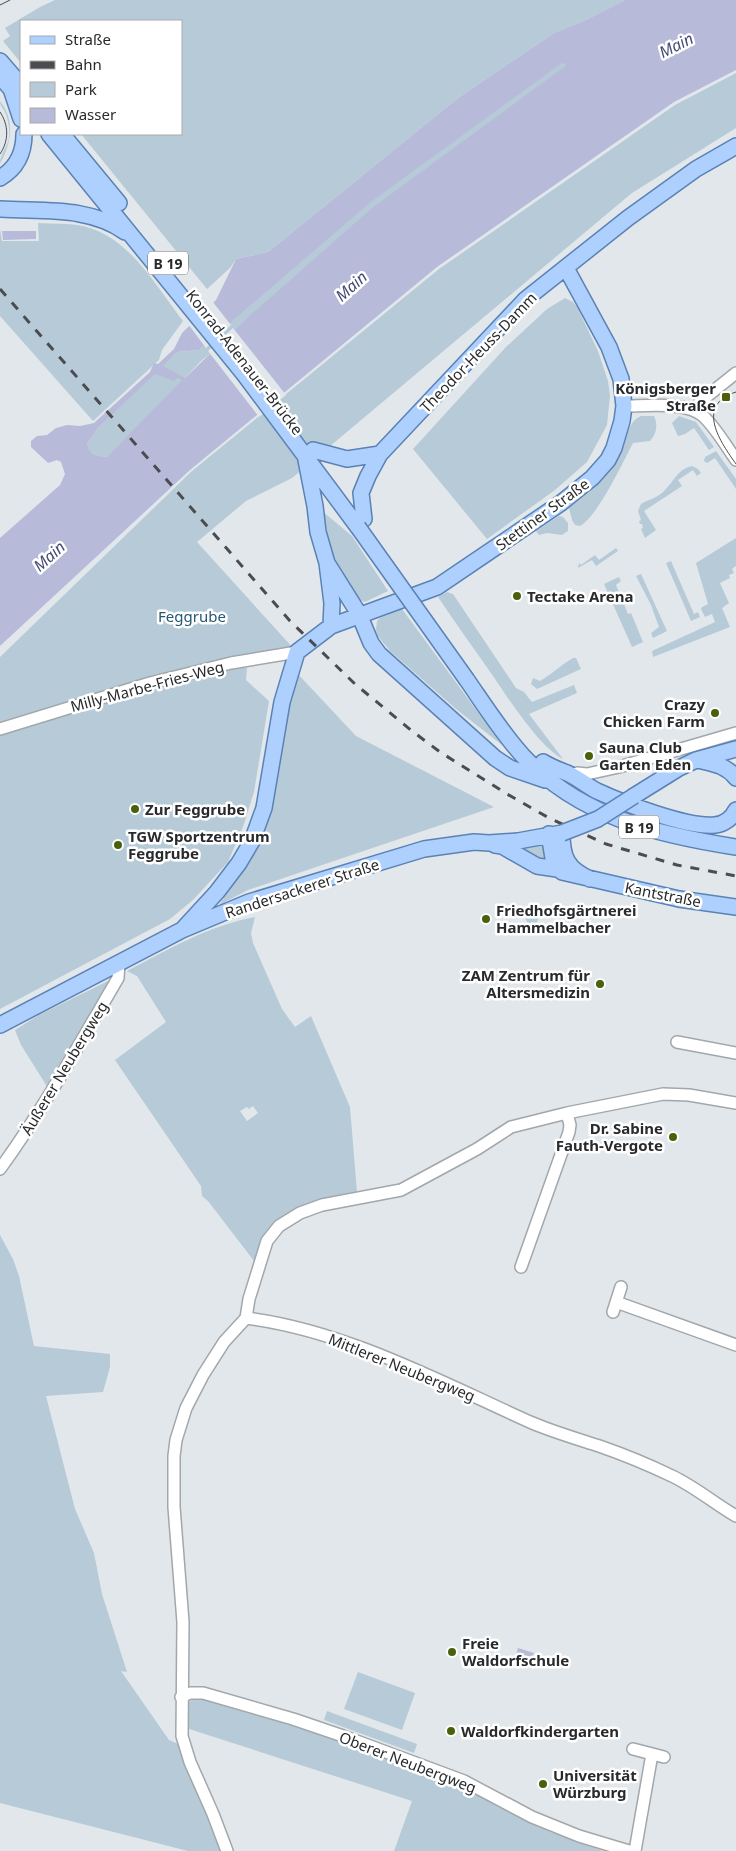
<svg xmlns="http://www.w3.org/2000/svg" width="736" height="1851" font-family="'Noto Sans',sans-serif">
  <style>
    .green { fill: #b6cbd7; fill-rule: evenodd }
    .water { fill: #b7bbd9; fill-rule: evenodd }
    .pier { fill: #e2e7eb }
    .lines { fill: none; stroke-linecap: round; stroke-linejoin: round }
    .minor-casing { stroke: #a2a7aa; stroke-width: 14 }
    .major-casing { stroke: #5b82b4; stroke-width: 18 }
    .minor { stroke: #fff; stroke-width: 11 }
    .major { stroke: #add0fe; stroke-width: 15 }
    .tram { stroke: #4a4c4f; stroke-width: 1 }
    .rail { stroke: #4a4c4f; stroke-width: 3; stroke-dasharray: 9 9; stroke-linecap: butt }
    .major-bridge-casing { stroke: #5b82b4; stroke-width: 18; stroke-linecap: butt }
    .major-bridge { stroke: #add0fe; stroke-width: 15 }
    .poi-dot { fill: #4a600a; stroke: #fff; stroke-width: 2 }
    .labels { text-anchor: middle; dominant-baseline: central; stroke-width: 5; stroke-linejoin: round; paint-order: stroke }
    .shield { fill: #fff; stroke: #686a6b; stroke-width: 1 }
    .shield-label { font-size: 14px; font-weight: bold; fill: #282a2c }
    .street-label { font-size: 15px; fill: #282a2c; stroke: #fff }
    .poi-label { font-size: 15px; font-weight: bold; fill: #282a2c; stroke: #fff; text-anchor: start }
    .park-label { font-size: 15px; fill: #235873; stroke: #fff }
    .water-label { font-size: 16px; font-style: italic; fill: #474b76; stroke: #fff }
  </style>
  <rect width="100%" height="100%" fill="#e2e7eb"/>
  <path class="green" d="M55 0H625L586 20 554 33 458 98 268 252 236 259 230 268 207 289 81 134H181V21H21V63L3 41 10 36 5 28 40 7Z
    M562 62 565 64 564 67 201 361 146 419 107 457C96 456 91 455 87 444L98 428 177 352 199 350 370 202Z
    M736 73V128L632 193 292 478 246 501 197 542 294 649 218 668H247L246 680 269 701 254 792 243 827 228 862 193 900 170 919 0 1009V657L192 471 439 269 675 105Z
    M0 101C16 121 11 143 0 164 0 153 8 147 9 137 10 129 8 119 5 112 3 108 0 106 0 101Z
    M38 223C51 224 64 223 77 225 127 232 155 285 183 321L162 350 159 360 93 421 0 316V229L2 241H39Z
    M565 298 573 302 577 307 598 351 608 381 610 396 607 425 587 462 555 490 487 539 413 449 506 347 547 309Z
    M641 416H654C658 425 657 433 650 441L633 443C623 462 598 516 580 526L575 525 572 520 569 508C595 489 612 474 624 445 628 434 629 421 641 416Z
    M679 416 696 422 714 447 709 450 694 428 685 434 678 436 672 423Z
    M716 451 736 479V489L715 458 707 463 704 461 705 457Z
    M692 466 698 469 701 473 697 476 693 470 678 480 682 486 644 511 656 530 645 538 641 529 643 528 642 524H640L639 521 641 520 638 511 641 504C649 499 658 498 665 490 674 481 678 469 692 466Z
    M322 511 352 536 388 591 365 602C342 594 325 534 322 511Z
    M559 516 563 517 568 523V531L562 535 547 533 539 535 536 531Z
    M736 538V566L732 569 734 573 729 575 730 578 720 583 729 603 722 608 730 627 653 657 652 651 715 622 712 614 705 617 701 609 702 607 708 604 696 563Z
    M616 548 618 551 596 566 592 560 578 568 579 563 581 565 595 555 599 560Z
    M671 561 694 614 698 612 700 617 691 621 666 563Z
    M641 574 667 631 653 638 651 633 659 627 651 605 636 576Z
    M619 577 621 581 616 585 628 614 631 613 643 642 632 647 604 584Z
    M447 592 453 594 516 688 524 692 532 702 574 685 577 693 529 714 563 759C540 748 508 698 493 676 475 650 456 624 438 597Z
    M402 609 502 745 456 709 390 651 378 636 376 630 377 621 380 618Z
    M573 658H576L581 669 537 689 531 684 533 678 540 681C552 674 561 665 573 658Z
    M296 672 356 736 494 807 248 890 219 905 242 872 258 843Z
    M544 840 550 862 541 863 515 843Z
    M520 906 541 910 533 935Z
    M255 917 251 933 253 943 282 1009 295 1027 311 1016 350 1107 357 1192 366 1191 367 1196 288 1218 259 1263 254 1261 208 1201 202 1196 201 1186 115 1060 166 1022 137 976 127 971C170 949 207 926 255 917ZM253 1106 258 1113 247 1121 240 1111 247 1107 249 1109Z
    M114 978 48 1088 21 1045 15 1030 39 1015Z
    M0 1235 13 1259 19 1276 34 1346 110 1354V1367L103 1392 46 1396 75 1509 94 1553 102 1594 127 1672 121 1671 169 1740 178 1744 185 1763 222 1851H188L0 1803Z
    M358 1672 415 1693 402 1730 344 1709Z
    M197 1697 230 1705 358 1748 464 1788 548 1831 603 1851H394L412 1801 186 1728V1704Z
    M327 1711 417 1744 414 1753 324 1720Z"/>
  <path class="water" d="M625 0H736V70L674 102 437 267 190 470 0 646V538L60 485 65 474 61 462 57 460 48 463 31 447V441L37 436 47 435 56 428 67 425 80 426 94 423 150 372 154 363 158 364 174 349 182 333 216 300 236 259 268 252 458 98 554 33 586 20ZM562 63 565 64 564 67 372 208 246 319 185 378 163 366 177 352 199 350 371 202ZM155 374 174 381 177 378 182 380 107 457C96 456 91 455 87 444L98 428Z
    M2 231H36V239L3 240Z
    M518 1648 534 1653 530 1663 515 1658Z"/>
  <path class="pier" d="M212 301 231 325 206 348 188 324Z
    M233 328 286 395 259 417 208 351Z"/>
  <g class="lines">
    <defs>
      <path id="minor" d="M624 406C645 406 687 401 703 416 716 428 726 446 736 460
        M694 410 701 401 736 373
        M0 729 150 683 231 663 297 652
        M577 773 587 774 619 767 736 733
        M677 1042 736 1053
        M0 1169C44 1108 80 1043 118 978L119 963
        M521 1267 569 1132 570 1125 567 1113
        M616 1302 736 1345
        M613 1312 621 1287
        M246 1318 249 1299 267 1241 279 1226 300 1213 322 1205 401 1190 477 1149 511 1127 567 1113 663 1094 689 1095 736 1103
        M246 1318C344 1330 441 1382 530 1422 553 1432 578 1439 602 1447 625 1455 649 1465 672 1476 695 1487 714 1503 736 1516
        M181 1697 190 1693H203L293 1719 343 1736 464 1781 532 1817 579 1836 629 1851
        M633 1749 664 1757
        M227 1851 213 1814 190 1762 182 1736 183 1622 174 1507V1456L176 1440 186 1408 203 1375 224 1342 246 1318
        M635 1851 652 1754"/>
      <path id="major" d="M0 61 19 83
        M0 76 21 101
        M12 92 21 119
        M49 134 244 374 358 527
        M62 134 119 203
        M0 178C17 168 24 153 24 134
        M0 209C41 212 90 206 125 232
        M313 450 347 459 380 454
        M306 460 315 506 318 532 327 563 332 603 331 626
        M364 519 361 493 368 476 380 454 526 299 628 218 696 169 736 146
        M327 563 359 614 371 643 379 654 495 758 510 768 545 780
        M467 680C485 706 502 733 523 756 580 817 658 835 736 847
        M698 760C713 764 726 765 736 778
        M543 762C551 767 559 770 567 773 578 778 587 786 597 791 623 803 688 828 715 825 724 824 732 818 736 810
        M634 796 679 768 696 760 736 749
        M549 834 554 864 562 872 679 899 736 907
        M495 845 502 846 537 866 557 869
        M182 930 217 892 239 863 252 841 264 808 282 702 297 652 331 626 437 587 561 503 592 478 608 460 614 448 622 421 624 406 621 379 609 347 566 268
        M0 1025 182 930 249 902 424 849 474 842 489 843 518 841 562 833C562 857 567 869 590 879"/>
    </defs>
    <use href="#minor" class="minor-casing"/>
    <use href="#major" class="major-casing"/>
    <use href="#minor" class="minor"/>
    <use href="#major" class="major"/>
    <path class="tram" d="M0 5 10 0
      M0 112C9 125 9 141 0 154
      M736 392C694 405 721 443 736 464"/>
    <path class="rail" d="M0 289 290 621 355 684 412 731 440 752 507 794 549 818 606 844 677 865 736 876"/>
    <defs>
      <path id="major-bridge" d="M358 527 467 680
        M562 833 598 819 634 796"/>
    </defs>
    <use href="#major-bridge" class="major-bridge-casing"/>
    <use href="#major-bridge" class="major-bridge"/>
  </g>
  <g class="poi-dot">
    <rect x="721" y="392" width="10" height="10" rx="2.5"/>
    <circle cx="517" cy="596" r="5"/>
    <circle cx="715" cy="713" r="5"/>
    <circle cx="589" cy="756" r="5"/>
    <circle cx="135" cy="809" r="5"/>
    <circle cx="118" cy="845" r="5"/>
    <circle cx="486" cy="919" r="5"/>
    <circle cx="600" cy="984" r="5"/>
    <circle cx="673" cy="1137" r="5"/>
    <circle cx="452" cy="1652" r="5"/>
    <circle cx="451" cy="1731" r="5"/>
    <circle cx="543" cy="1784" r="5"/>
  </g>
  <g class="labels">
    <g class="shield">
      <rect x="148" y="251.5" width="40" height="23" rx="4"/>
      <rect x="619" y="815.5" width="40" height="23" rx="4"/>
    </g>
    <g class="shield-label">
      <text x="168" y="263">B 19</text>
      <text x="639" y="827">B 19</text>
    </g>
    <g class="street-label">
      <text transform="translate(478 352) rotate(-46)">Theodor-Heuss-Damm</text>
      <text transform="translate(245 362) rotate(52)">Konrad-Adenauer-Brücke</text>
      <text transform="translate(542 514) rotate(-36)">Stettiner Straße</text>
      <text transform="translate(147 686) rotate(-15)">Milly-Marbe-Fries-Weg</text>
      <text transform="translate(302 888) rotate(-18)">Randersackerer Straße</text>
      <text transform="translate(663 894) rotate(11)">Kantstraße</text>
      <text transform="translate(64 1068) rotate(-59)">Äußerer Neubergweg</text>
      <text transform="translate(402 1367) rotate(22)">Mittlerer Neubergweg</text>
      <text transform="translate(408 1762) rotate(21)">Oberer Neubergweg</text>
    </g>
    <g class="poi-label">
      <text x="716" y="388" text-anchor="end">Königsberger<tspan x="716" dy="17">Straße</tspan></text>
      <text x="527" y="596">Tectake Arena</text>
      <text x="705" y="704" text-anchor="end">Crazy<tspan x="705" dy="17">Chicken Farm</tspan></text>
      <text x="599" y="747">Sauna Club<tspan x="599" dy="17">Garten Eden</tspan></text>
      <text x="145" y="809">Zur Feggrube</text>
      <text x="128" y="836">TGW Sportzentrum<tspan x="128" dy="17">Feggrube</tspan></text>
      <text x="496" y="910">Friedhofsgärtnerei<tspan x="496" dy="17">Hammelbacher</tspan></text>
      <text x="590" y="975" text-anchor="end">ZAM Zentrum für<tspan x="590" dy="17">Altersmedizin</tspan></text>
      <text x="663" y="1128" text-anchor="end">Dr. Sabine<tspan x="663" dy="17">Fauth-Vergote</tspan></text>
      <text x="462" y="1643">Freie<tspan x="462" dy="17">Waldorfschule</tspan></text>
      <text x="461" y="1731">Waldorfkindergarten</text>
      <text x="553" y="1775">Universität<tspan x="553" dy="17">Würzburg</tspan></text>
    </g>
    <g class="park-label">
      <text x="192" y="616">Feggrube</text>
    </g>
    <g class="water-label">
      <text transform="translate(676 45) rotate(-27)">Main</text>
      <text transform="translate(351 286) rotate(-42)">Main</text>
      <text transform="translate(49 556) rotate(-42)">Main</text>
    </g>
  </g>
  <rect x="20" y="20" width="162" height="115" fill="#ffffff" stroke="#a9aaab"/>
  <rect x="30" y="36" width="25" height="8" fill="#add0fe" stroke="#a9aaab"/>
  <text x="65" y="45" font-size="15" fill="#282a2c">Straße</text>
  <rect x="30" y="61" width="25" height="8" fill="#4a4c4f" stroke="#a9aaab"/>
  <text x="65" y="70" font-size="15" fill="#282a2c">Bahn</text>
  <rect x="30" y="82" width="25" height="15" fill="#b6cbd7" stroke="#a9aaab"/>
  <text x="65" y="95" font-size="15" fill="#282a2c">Park</text>
  <rect x="30" y="108" width="25" height="15" fill="#b7bbd9" stroke="#a9aaab"/>
  <text x="65" y="120" font-size="15" fill="#282a2c">Wasser</text>
</svg>
